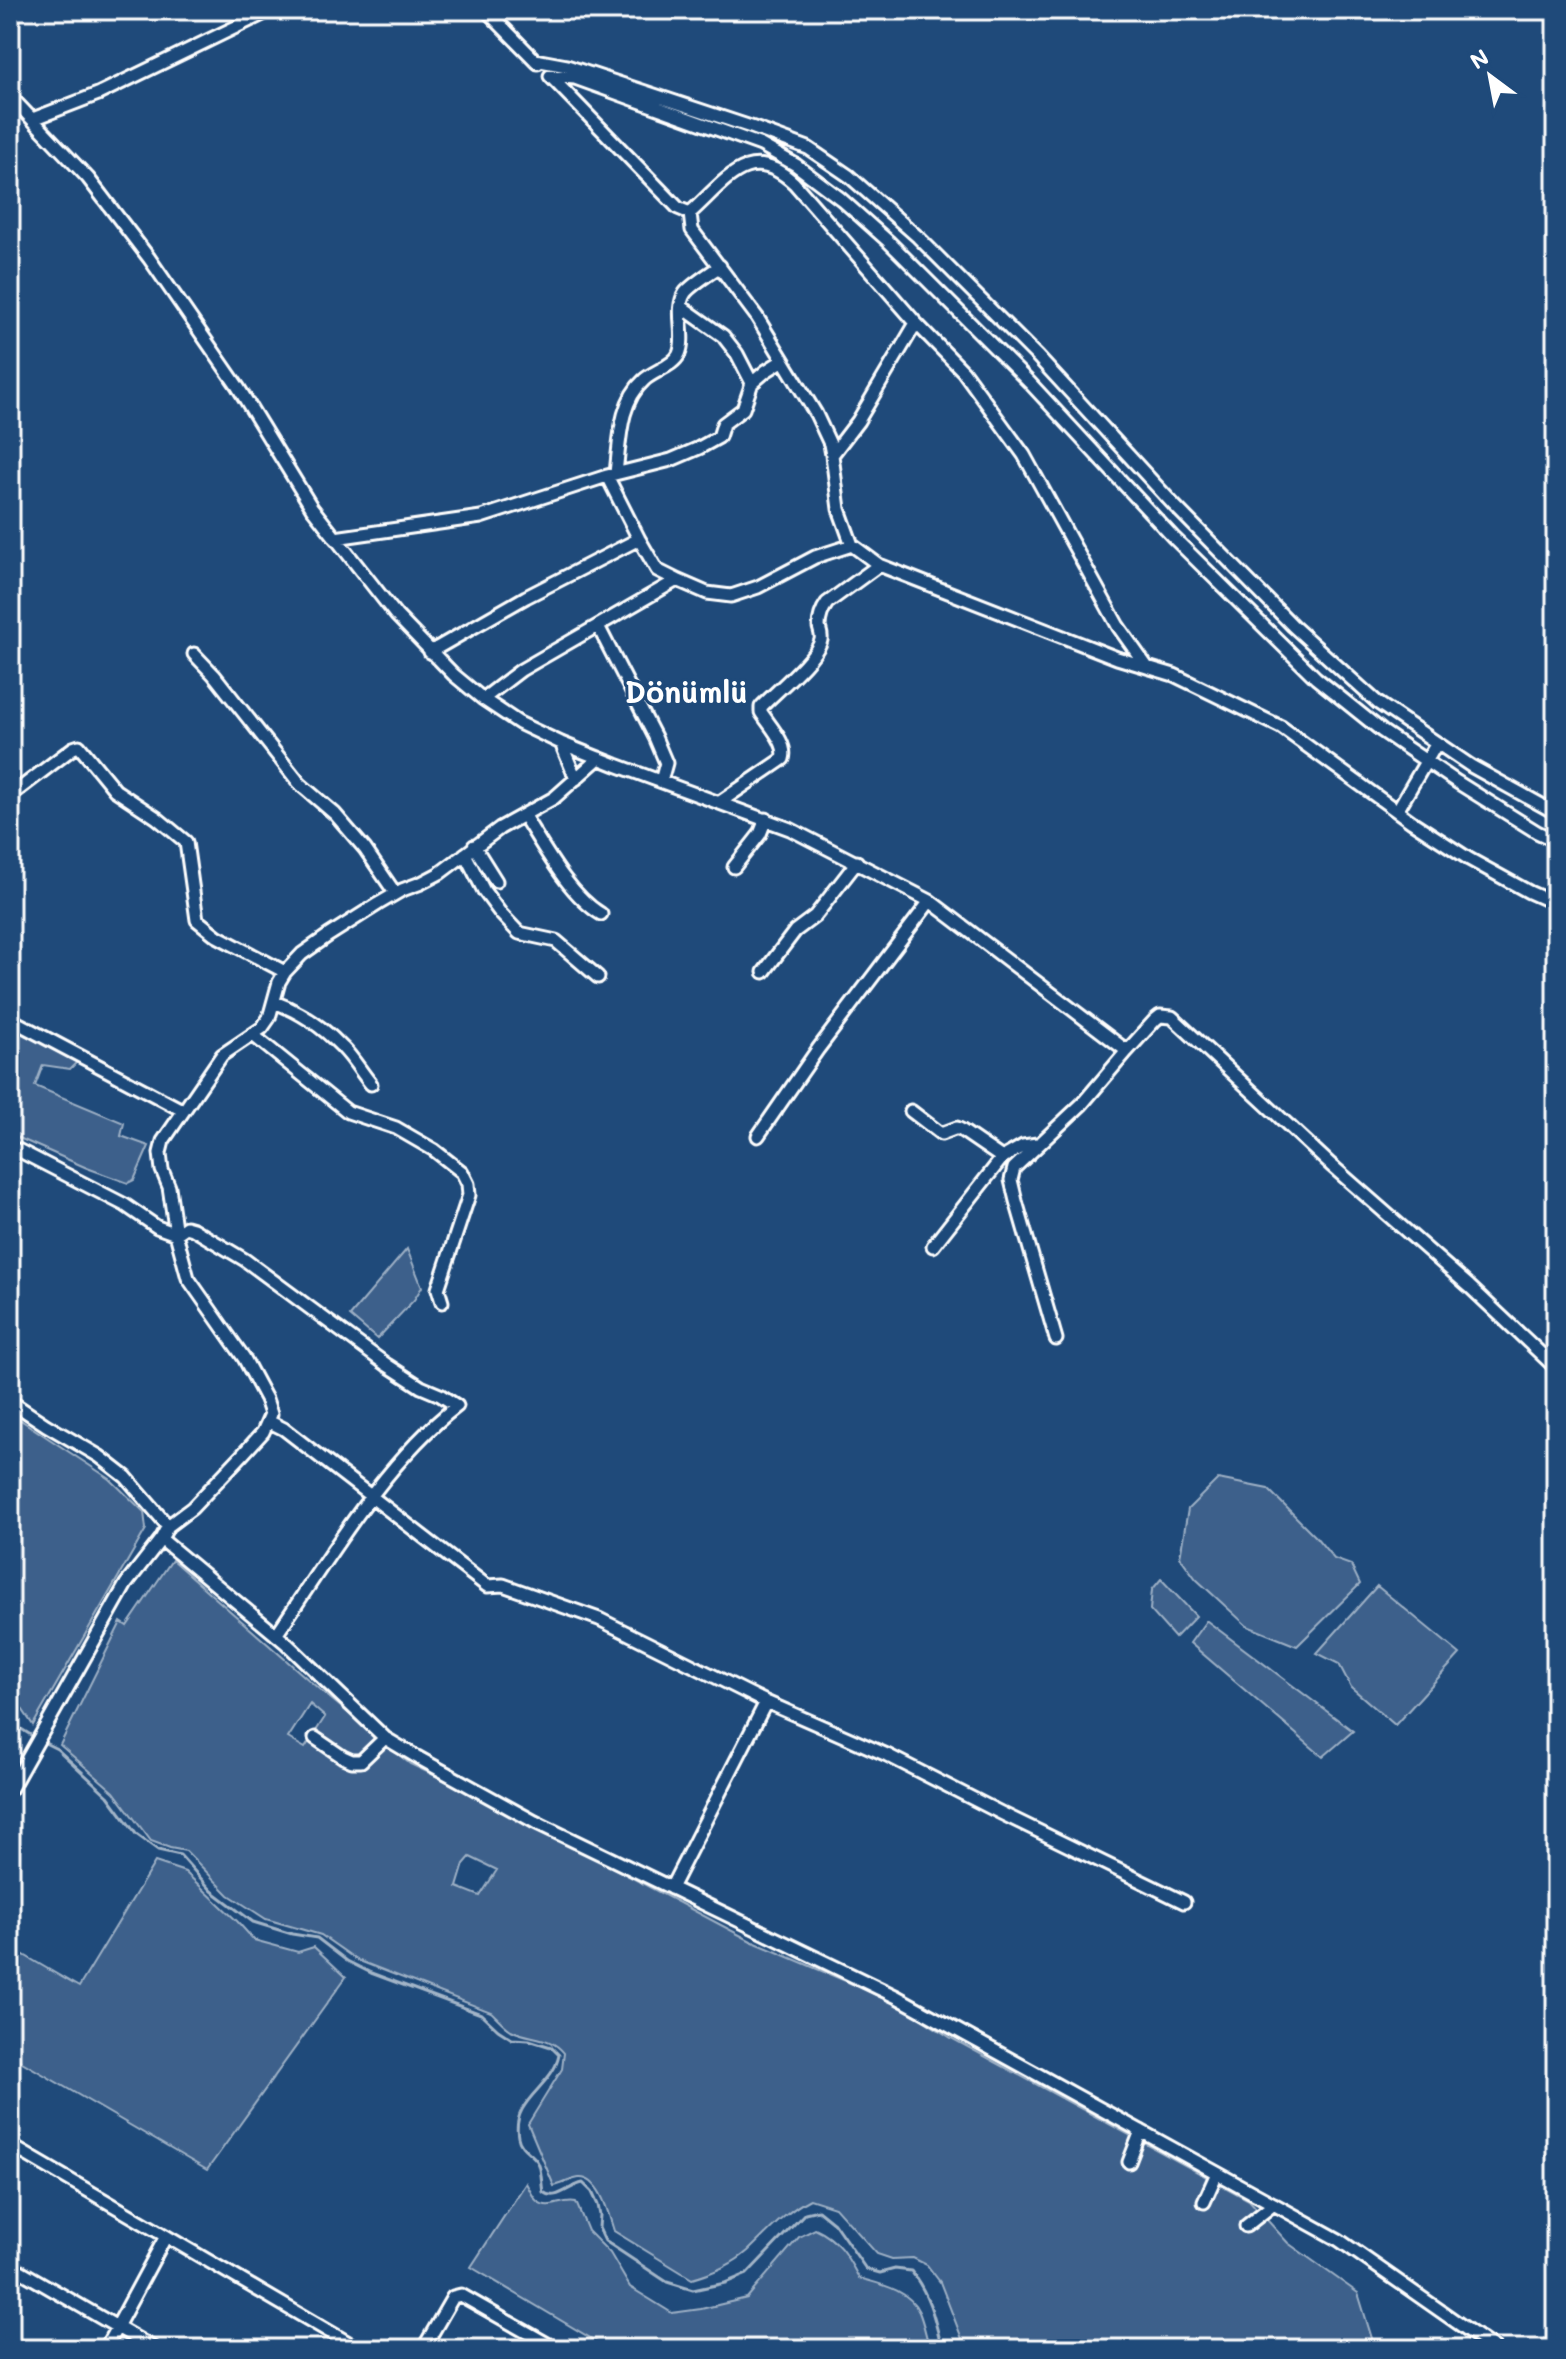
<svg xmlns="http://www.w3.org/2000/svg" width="1566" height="2359" font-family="Mali,sans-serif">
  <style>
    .green { fill: #3c618b; stroke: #9eb0c5; stroke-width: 2; fill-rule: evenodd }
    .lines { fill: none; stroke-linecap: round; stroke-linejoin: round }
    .stream { stroke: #a3b5c8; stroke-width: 3 }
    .minor-casing { stroke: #fff; stroke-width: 17 }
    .minor { stroke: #1f4a7a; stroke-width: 11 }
    .labels { text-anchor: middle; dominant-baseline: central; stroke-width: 6; stroke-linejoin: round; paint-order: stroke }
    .district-label { font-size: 30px; font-weight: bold; fill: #fff; stroke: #1f4a7a }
  </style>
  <rect width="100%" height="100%" fill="#1f4a7a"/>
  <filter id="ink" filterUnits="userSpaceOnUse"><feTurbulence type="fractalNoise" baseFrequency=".0125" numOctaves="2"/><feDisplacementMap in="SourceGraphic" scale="16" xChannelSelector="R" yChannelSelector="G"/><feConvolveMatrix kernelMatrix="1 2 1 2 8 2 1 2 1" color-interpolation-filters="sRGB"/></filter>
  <g filter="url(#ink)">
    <path class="green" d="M10 1026 77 1062 70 1069 43 1065 35 1086 124 1123 121 1136 149 1146 134 1180 128 1183 87 1168 10 1134Z
      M407 1249 422 1287 414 1300 377 1339 350 1316Z
      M10 1413 110 1479 144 1512 146 1529 33 1725 10 1691Z
      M1218 1479 1268 1489 1316 1537 1334 1559 1351 1565 1360 1584 1297 1646 1247 1626 1196 1579 1180 1557 1188 1509Z
      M172 1560 319 1689 410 1764 478 1796 751 1941 848 1982 906 2009 951 2038 1249 2200 1288 2243 1358 2293 1374 2345 1380 2349H966L940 2282 927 2265 913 2258 892 2259 877 2254 835 2207 810 2199C785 2212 768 2232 748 2251 732 2265 713 2273 692 2279L614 2231C609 2216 600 2176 579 2178 571 2179 563 2184 554 2186L528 2124 562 2069 564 2053C550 2035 530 2040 511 2030 504 2026 498 2018 491 2012L357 1960 321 1935 266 1919 229 1895 186 1851 170 1848 151 1841 114 1792 60 1745 121 1622 127 1626ZM310 1704 325 1717 305 1748 288 1738ZM470 1857 497 1870 480 1896 457 1887 464 1864Z
      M1161 1579 1196 1616 1175 1638 1150 1610 1152 1590Z
      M1377 1586 1460 1654 1395 1725 1351 1687 1339 1664 1317 1653Z
      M1206 1621H1207L1353 1731 1323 1757 1190 1643Z
      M155 1862 185 1872 237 1921 254 1940 298 1952 314 1947 346 1977 207 2170 10 2055V1947L79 1987Z
      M526 2183C529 2188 533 2198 537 2201 550 2212 562 2198 576 2202L588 2231 610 2253 630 2287 672 2313 701 2309 747 2298 799 2237 815 2229C839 2240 847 2256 859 2278 880 2284 910 2290 919 2312 924 2324 926 2337 930 2349H609L471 2267Z"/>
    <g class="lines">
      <path class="stream" d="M10 1722 34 1737
        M41 1741 57 1749 108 1796 136 1834 158 1850 180 1855 212 1891 253 1922 292 1934 317 1938 347 1961 371 1973 481 2014 498 2030 512 2039 529 2040 551 2047 559 2055C553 2087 511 2099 518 2137 520 2149 531 2152 537 2161 542 2167 541 2183 543 2192 556 2202 568 2186 583 2183L592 2192 598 2205 600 2215 599 2228 605 2241 667 2282 693 2290 725 2283 747 2274 805 2213 818 2210 834 2223 866 2269 880 2273 895 2269 911 2271C930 2295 935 2320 942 2349"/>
      <defs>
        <path id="minor" d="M486 10 538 63
          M535 60 567 66 754 128 808 148 849 176 918 237 1038 357 1174 505 1293 626 1378 703 1471 766 1556 813
          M550 76 575 78 761 145 796 165 841 199 888 241 1030 383 1173 537 1316 678 1382 731 1457 782 1537 832 1556 841
          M550 76 678 208 690 213C725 182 749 141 794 183L916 323 963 371 1024 455 1118 626 1147 667
          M10 96 88 178 149 258 238 387 312 508 396 615 454 675 483 699 519 723 561 743 616 765 790 829 930 901 1127 1051 1155 1020 1160 1016 1172 1017 1331 1165 1469 1286 1556 1368
          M33 119 98 94 271 10
          M690 213 692 230 757 317 816 414 830 444 832 455
          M682 307 723 336 737 354 752 383
          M616 473C620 442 619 402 644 380 653 371 674 366 679 354 687 336 674 310 685 293 691 285 712 272 720 266
          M607 476 639 539 657 570 677 580
          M335 538 481 517 607 476 671 460 699 448 719 437 723 424 743 409 752 383 766 371 782 361
          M852 545 839 509 832 455 858 421 916 323
          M598 626 655 737 666 763 661 781
          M430 652 526 597 639 539
          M194 654 214 675 300 784 335 814 365 849 395 893
          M483 699 521 670 677 580 707 593 731 596 758 587 815 557 852 545 879 565 1117 658 1174 675 1281 727 1412 822 1469 859 1529 892 1556 904
          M561 743 576 779
          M10 796 73 748 79 746 115 790 157 818 186 842 197 920 217 936 285 972
          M720 802 783 759C788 744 769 725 761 712V707C775 692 817 658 821 640 822 635 820 631 819 627 819 618 822 610 827 603L879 565
          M1397 811 1437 743
          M524 816C543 846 569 895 601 914
          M474 846 496 881
          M465 854 484 891 501 914 519 933 556 941 598 977
          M734 867 760 834 766 819
          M764 972 795 931 815 916 857 862
          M274 1002C299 1011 324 1028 343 1048 353 1058 361 1072 371 1084
          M10 1019 182 1110
          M253 1035 348 1112 396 1128 434 1150 462 1172 468 1184 469 1195 438 1289 442 1302
          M911 1111 941 1134 957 1128 961 1130 1002 1158
          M758 1136 818 1049 930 901
          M18 1150 125 1205 157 1227 176 1234 186 1227 193 1229 245 1260 387 1365 421 1387 440 1395 457 1406C385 1461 327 1560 276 1635
          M933 1246 1002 1158 1023 1146 1037 1144
          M1056 1339 1016 1201 1011 1180 1014 1168 1082 1104 1127 1051
          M10 1401 46 1425 99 1456 126 1477 168 1526
          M268 1421 284 1429 487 1586 503 1585 599 1619 766 1702 887 1755 1001 1813 1184 1902
          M161 1539 286 1643 385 1738 417 1757 535 1822 897 1997 1339 2240 1495 2349
          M315 1738 343 1757 352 1761H361L385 1738
          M10 1790 126 1584 161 1539 168 1526 192 1508 243 1454 263 1432 271 1414 266 1399 244 1358 188 1278 176 1234 169 1187 162 1170 160 1153 163 1141 222 1055 262 1028 269 1018 279 982 285 972 302 954 329 935 378 904 402 890 421 883 440 873 500 828 554 798 599 758
          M671 1888 766 1702
          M10 2145 359 2349
          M1129 2162 1141 2131
          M1204 2202 1217 2173
          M1246 2226 1274 2204
          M10 2265 155 2349
          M105 2349 166 2236
          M423 2349 453 2297 461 2295 556 2349"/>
      </defs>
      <use href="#minor" class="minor-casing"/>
      <use href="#minor" class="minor"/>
    </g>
  </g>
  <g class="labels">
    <g class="district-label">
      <text x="686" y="691">Dönümlü</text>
    </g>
  </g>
  <rect width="1566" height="2359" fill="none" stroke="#1f4a7a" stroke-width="40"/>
  <rect x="20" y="20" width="1526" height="2319" fill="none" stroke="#fff" stroke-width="3" filter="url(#ink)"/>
  <g transform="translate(1490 76) rotate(328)" stroke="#1f4a7a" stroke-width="6" paint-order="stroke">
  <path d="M0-6L14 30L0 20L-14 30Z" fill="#ffffff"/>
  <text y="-12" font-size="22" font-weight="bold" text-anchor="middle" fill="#ffffff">N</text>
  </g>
</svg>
